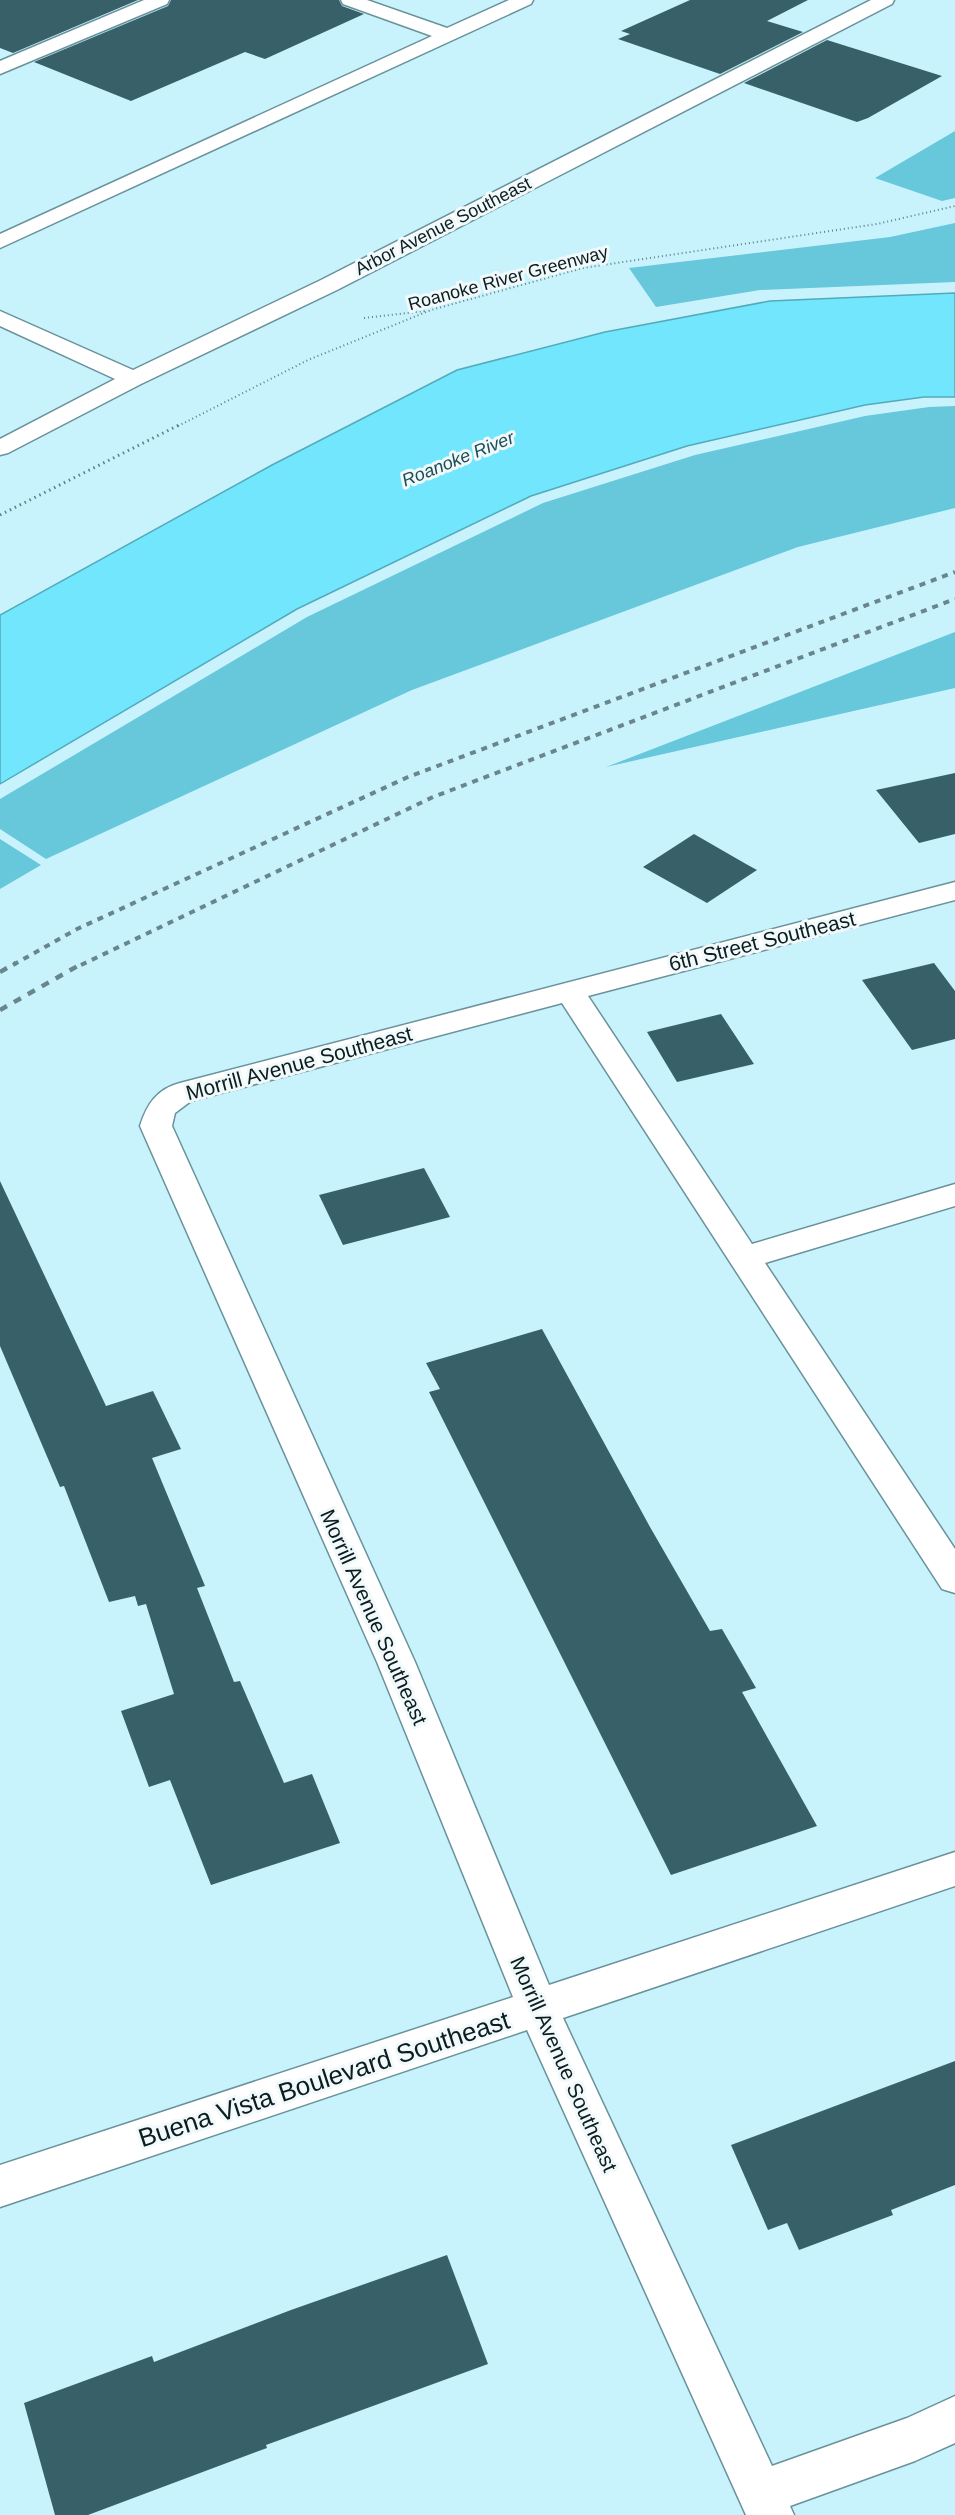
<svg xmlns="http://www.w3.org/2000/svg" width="955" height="2515" font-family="Arial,sans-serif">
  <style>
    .green { fill: #67c7db }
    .water { fill: #72e6fd; stroke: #53aabb; stroke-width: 1.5 }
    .building { fill: #386069 }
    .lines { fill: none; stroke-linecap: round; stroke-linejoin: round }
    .minor-casing { stroke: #69929b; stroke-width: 3 }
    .path-far1 { stroke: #627f85; stroke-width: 2; stroke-dasharray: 1 3; stroke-linecap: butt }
    .path { stroke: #627f85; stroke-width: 3; stroke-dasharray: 1.5 4; stroke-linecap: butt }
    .minor { fill: #fff; fill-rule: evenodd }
    .rail-far1 { stroke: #68868c; stroke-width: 4; stroke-dasharray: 6 6; stroke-linecap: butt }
    .rail { stroke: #68868c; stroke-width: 4.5; stroke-dasharray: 8 8; stroke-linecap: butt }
    .labels { text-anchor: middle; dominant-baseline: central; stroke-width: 6; stroke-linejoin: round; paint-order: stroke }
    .far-street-label { font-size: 18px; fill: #0c1d20; stroke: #f1f9fb }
    .far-water-label { font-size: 18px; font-style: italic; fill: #1b4e57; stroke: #f1f9fb }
    .street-label { font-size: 21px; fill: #0c1d20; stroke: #f1f9fb }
    .near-street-label { font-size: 26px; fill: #0c1d20; stroke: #f1f9fb }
  </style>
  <rect width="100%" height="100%" fill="#c8f3fd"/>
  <path class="green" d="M955 131V198L942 201 875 178Z
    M955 223V282L760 290 656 307 629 268 890 237Z
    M955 406V508L798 547 412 690 46 859 0 829V799L307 617 543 503 695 455 865 416 929 407Z
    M955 632V688L606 767Z
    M0 839 41 865 0 889Z"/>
  <path class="water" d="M955 293V397H924L865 405 687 446 531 496 297 609 0 784V615L272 465 457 370 605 332 770 301Z"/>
  <path class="building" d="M0 0H138L13 53 0 48Z
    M171 0H339L342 6 364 14 265 59 245 52 131 101 34 62 168 6Z
    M690 0H808L767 21 803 32 720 74 618 39 630 34 621 31Z
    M827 40 942 76 868 118 857 122 744 83Z
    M955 773V834L919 843 876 790Z
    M694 834 746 864 757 870 707 903 643 867Z
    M934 963 955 991V1039L912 1050 862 980Z
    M721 1014 754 1064 677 1082 647 1032Z
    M424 1168 450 1217 343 1245 319 1195Z
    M0 1181 106 1406 153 1391 181 1449 152 1458 205 1586 197 1588 234 1682 240 1681 284 1783 312 1774 340 1843 211 1885 170 1780 149 1787 121 1711 174 1694 146 1604 138 1606 135 1596 109 1602 64 1486 60 1487 0 1346Z
    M542 1329 650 1527 710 1631 722 1629 756 1688 742 1692 817 1826 671 1875 429 1392 440 1389 426 1363Z
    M955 2061V2185L891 2210 893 2215 799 2250 787 2223 768 2230 731 2145Z
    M447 2255 488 2364 266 2445 267 2448 88 2515H55L24 2403 152 2356 154 2362 291 2310Z"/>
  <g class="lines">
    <defs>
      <path id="minor" d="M144 0H169L167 4 0 74V61Z
        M341 0H367L447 28 509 0H533L531 4 0 248V234L432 36 343 4Z
        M871 0H894L892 4 337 290 141 384 8 453 0 455V439L115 379 0 326V311L133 370 321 280Z
        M955 882V900L588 996 752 1244 955 1184V1206L765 1263 955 1549V1593L942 1589 562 1003 191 1101 175 1113 172 1126 415 1662 549 1985 955 1852V1886L563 2018 772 2466 907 2418 955 2396V2443L915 2461 790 2506 794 2515H746L527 2030 0 2207V2165L513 1997 377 1662 140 1126C147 1104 157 1089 180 1083Z"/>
    </defs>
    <use href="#minor" class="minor-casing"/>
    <path class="path-far1" d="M364 318 425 311
      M178 426 308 360 431 310 583 268 877 224 955 206"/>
    <path class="path" d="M0 515 181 424"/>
    <use href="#minor" class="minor"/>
    <path class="rail-far1" d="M13 965 77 929 408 777 955 572
      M81 965 433 797 955 599"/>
    <path class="rail" d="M0 972 16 963
      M0 1010 83 963"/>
  </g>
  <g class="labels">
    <g class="far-street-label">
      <text transform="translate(443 226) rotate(-27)">Arbor Avenue Southeast</text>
      <text transform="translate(508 278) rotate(-15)">Roanoke River Greenway</text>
    </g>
    <g class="far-water-label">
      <text transform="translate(458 459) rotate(-22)">Roanoke River</text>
    </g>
    <g class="street-label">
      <text transform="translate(762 941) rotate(-14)">6th Street Southeast</text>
      <text transform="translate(299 1063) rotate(-15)">Morrill Avenue Southeast</text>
      <text transform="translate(374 1617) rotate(66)">Morrill Avenue Southeast</text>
      <text transform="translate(564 2064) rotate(66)">Morrill Avenue Southeast</text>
    </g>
    <g class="near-street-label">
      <text transform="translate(324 2079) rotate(-18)">Buena Vista Boulevard Southeast</text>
    </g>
  </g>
</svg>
